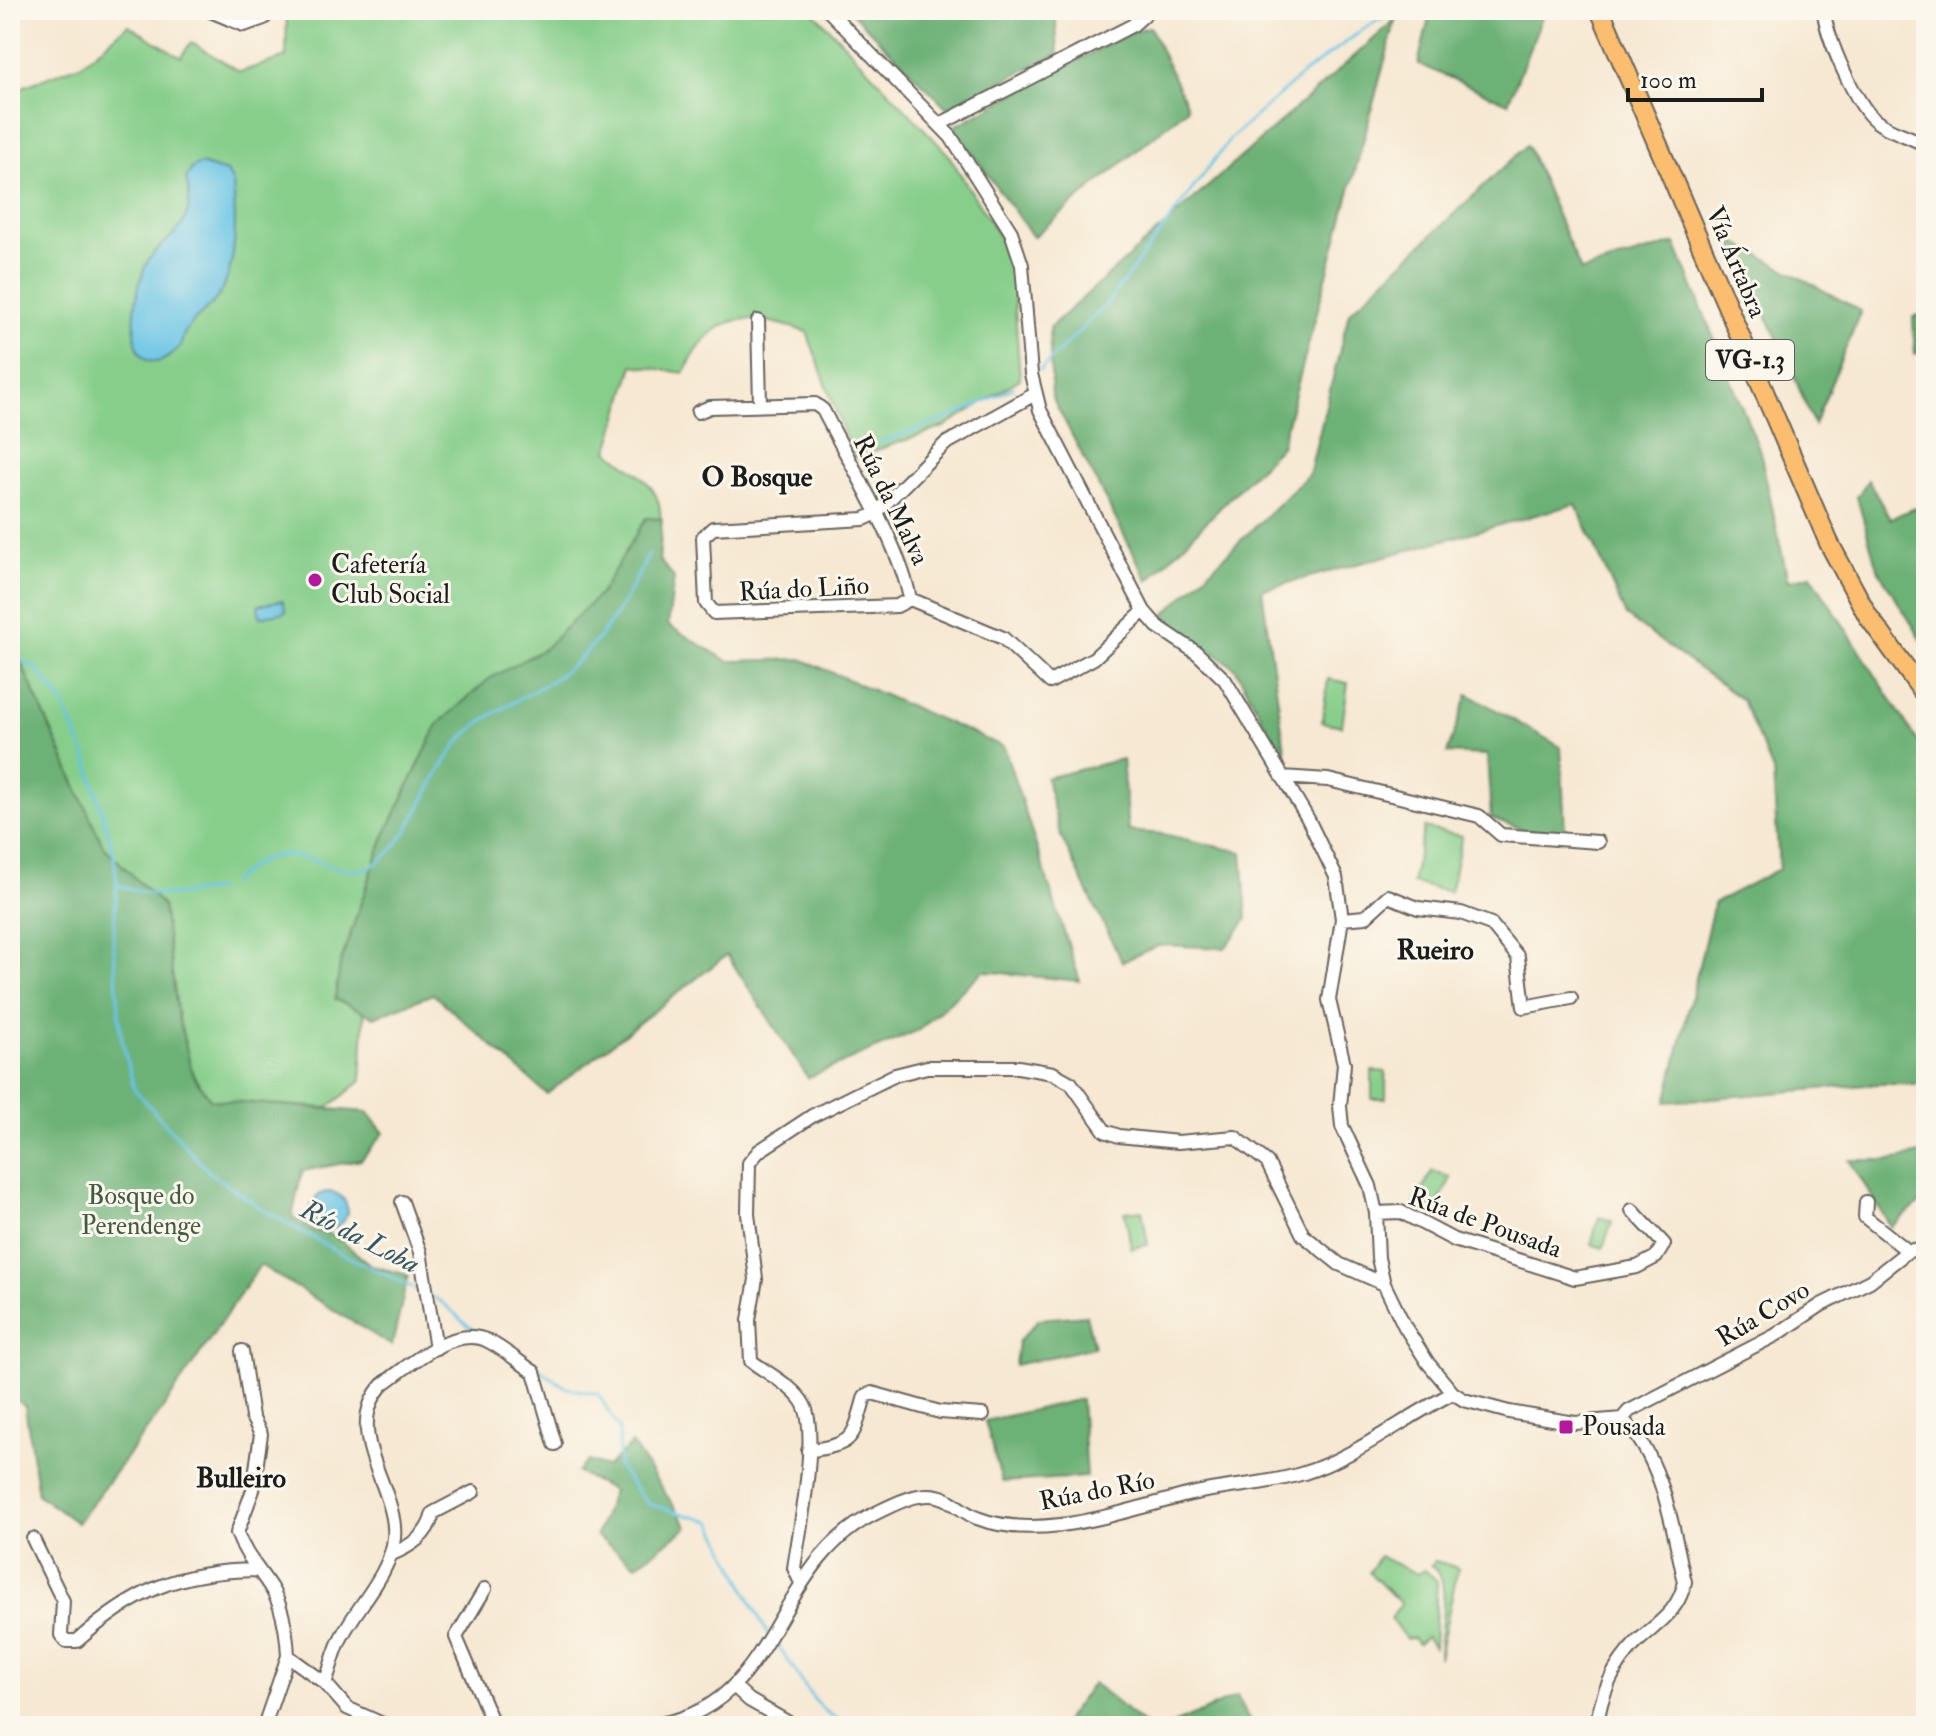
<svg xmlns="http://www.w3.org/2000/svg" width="1936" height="1736" font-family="'IM FELL Double Pica',serif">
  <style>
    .green { fill: #86ce8a; stroke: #517553; stroke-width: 2 }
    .forest { fill: #6cb176; stroke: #446649; stroke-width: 2 }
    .water { fill: #67c4e5; stroke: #427080; stroke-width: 2 }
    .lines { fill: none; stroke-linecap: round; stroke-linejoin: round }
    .stream { stroke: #67c4e5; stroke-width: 3 }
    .minor-casing { stroke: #68635b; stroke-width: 16 }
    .highway-casing { stroke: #68635b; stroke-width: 22 }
    .minor { stroke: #fff; stroke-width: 12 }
    .highway { stroke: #fbbd6e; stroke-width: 18 }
    .poi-dot { fill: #b5179e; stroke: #fbf7ec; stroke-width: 3 }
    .labels { text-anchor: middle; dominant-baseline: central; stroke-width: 6; stroke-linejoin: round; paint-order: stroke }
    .shield { fill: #fbf7ec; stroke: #5f5e5a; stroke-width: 2 }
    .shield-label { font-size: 24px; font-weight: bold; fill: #1c1c1c }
    .street-label { font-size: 26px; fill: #1c1c1c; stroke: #fbf7ec }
    .poi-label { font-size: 26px; fill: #1c1c1c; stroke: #fbf7ec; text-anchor: start }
    .park-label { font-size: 26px; fill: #415a42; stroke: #fbf7ec }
    .neighbourhood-label { font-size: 28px; font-weight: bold; fill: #1c1c1c; stroke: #fbf7ec }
    .water-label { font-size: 28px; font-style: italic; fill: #365762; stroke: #fbf7ec }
  </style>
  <rect width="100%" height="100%" fill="#fbf7ec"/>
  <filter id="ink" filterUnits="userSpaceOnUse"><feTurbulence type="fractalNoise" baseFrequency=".0125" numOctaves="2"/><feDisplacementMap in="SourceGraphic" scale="16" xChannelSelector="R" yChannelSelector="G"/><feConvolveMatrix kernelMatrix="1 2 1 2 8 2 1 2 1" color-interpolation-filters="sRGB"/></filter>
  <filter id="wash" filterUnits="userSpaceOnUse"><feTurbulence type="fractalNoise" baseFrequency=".006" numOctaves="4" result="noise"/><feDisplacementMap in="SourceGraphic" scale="32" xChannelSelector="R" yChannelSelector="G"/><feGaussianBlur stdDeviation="1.8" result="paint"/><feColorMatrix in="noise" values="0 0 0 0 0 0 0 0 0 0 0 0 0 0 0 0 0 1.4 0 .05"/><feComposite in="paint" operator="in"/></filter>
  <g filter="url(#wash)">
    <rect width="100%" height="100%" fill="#f6e8d1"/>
    <path class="green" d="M287 10H812L948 154 1000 238 1009 257 1013 281 1020 379 944 427 853 458 807 332C746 312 715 309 684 373L633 365 608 451C662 491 664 492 659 560L674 578 367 962 361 1081 328 1108 211 1100 193 1075 178 1017 163 906 103 846 10 638V92L82 64 128 25 181 57 191 42 240 72 286 57Z
      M1328 679 1348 683 1342 726 1322 722Z
      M1424 828 1462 836 1450 892 1412 883Z
      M1372 1071 1386 1072V1099H1372Z
      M1432 1171 1451 1178 1433 1214 1414 1205Z
      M1142 1210 1148 1245 1131 1248 1125 1212Z
      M1599 1217 1612 1221 1603 1248 1591 1244Z
      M1379 1556 1417 1574 1425 1570 1437 1581 1434 1647 1426 1637 1418 1644 1413 1638 1406 1639 1391 1619 1401 1604 1369 1572Z
      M1435 1561 1458 1568 1439 1658C1438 1633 1454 1578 1431 1565Z"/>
    <path class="forest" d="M849 10H1055L1058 54 947 108Z
      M1431 10H1541L1542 17 1508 103 1418 64Z
      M1396 19 1281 446 1148 581 1052 397 1049 328Z
      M1150 27 1188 108 1033 237 953 127 1133 31Z
      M1527 145 1581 271 1675 243 1760 451 1788 581 1811 575 1926 754V1134L1921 1122 1920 1084H1877L1666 1102 1714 903 1779 869 1773 771 1742 700 1626 616 1576 504 1262 590 1287 764 1235 668 1162 617 1309 474 1349 313Z
      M1730 239 1861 311 1814 425 1788 361Z
      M1926 313V350L1915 354 1913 317Z
      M1868 480 1890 519 1916 507 1926 540V647L1877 568 1857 497Z
      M646 518 662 519 659 560 674 578 668 625 728 661 801 659 1004 747 1080 981 983 971 919 1030 808 1078 727 955 547 1094 433 994 374 1017 335 999 340 964 383 839 438 724 489 679 545 648 600 594Z
      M10 638 103 846 163 906 178 1017 193 1075 211 1100 367 1112 384 1133 361 1160 302 1171 292 1217 312 1230 334 1235 372 1266 408 1275 392 1346 260 1265 164 1407 77 1523 38 1495 25 1406 10 1395Z
      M1468 694 1561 747 1565 832 1524 830 1491 818 1487 755 1447 753Z
      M1122 759 1128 831 1163 834 1242 852 1247 919 1225 948 1159 945 1122 962 1060 835 1046 778Z
      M1926 1153V1198L1891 1227 1849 1160H1891Z
      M1086 1315 1094 1347 1015 1365 1018 1342 1039 1319Z
      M1081 1399 1086 1477 1002 1482 985 1421Z
      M632 1444 688 1527 636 1565 596 1536 613 1491 577 1472 588 1461 607 1467Z
      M1093 1683 1146 1726H1061Z
      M1237 1696 1252 1726H1169Z"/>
    <path class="water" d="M200 164 227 172 233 182C236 217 238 261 221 292 210 312 184 321 181 345 174 352 166 361 156 362 121 364 136 276 150 258 159 244 177 236 184 221 191 207 190 194 186 179L192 168Z
      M283 600 286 612 260 617 258 605Z
      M311 1210a18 18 0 1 1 36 0a18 18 0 1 1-36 0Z"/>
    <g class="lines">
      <path class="stream" d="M1040 370 1105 306 1230 139 1303 74 1365 28 1396 10
        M881 442 951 417 1013 388
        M10 654 37 669 62 702 88 762 114 855 117 884 113 940 121 1035 134 1089 210 1173 267 1212 340 1253 422 1292
        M231 883C244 872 255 862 271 857 304 846 341 882 372 866 412 845 430 772 463 738 486 713 521 700 549 682 597 653 625 603 649 554
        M117 884C150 900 182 895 217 889
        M433 1297C451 1305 459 1322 476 1331
        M537 1368 567 1388 598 1394 619 1428V1468L648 1504 712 1522 767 1633
        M772 1638C805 1676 810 1722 866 1726"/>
    </g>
  </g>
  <g filter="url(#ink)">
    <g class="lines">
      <defs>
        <path id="minor" d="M208 10 244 25 264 18 271 10
          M828 10 951 137 1011 232 1022 265 1031 374 1040 410 1144 611 1157 626 1197 653 1225 680 1308 819 1336 877 1342 919 1329 1000 1344 1064 1340 1106 1342 1126 1370 1186 1376 1213 1378 1258 1384 1284 1405 1327 1428 1363 1453 1393 1464 1400 1509 1412 1575 1423 1622 1419C1664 1459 1672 1527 1685 1582 1677 1614 1658 1622 1636 1643 1614 1665 1600 1695 1597 1726
          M1824 10C1824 33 1857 108 1876 121 1891 133 1910 135 1926 146
          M10 11 11 10
          M940 124 1133 25 1144 15 1143 10
          M758 321 760 404
          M698 412 710 407 815 404 823 410C849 462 900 545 910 599L1003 638 1050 682 1094 658 1144 611
          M910 599 897 606 714 613 706 603 703 537 713 528 864 519 875 514 945 444 1035 394
          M1282 777 1328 780 1479 816 1501 835 1598 842
          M1342 919 1365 917 1388 896 1418 908 1461 913 1491 924 1518 957 1524 1007 1571 998
          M402 1202 420 1252 436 1348
          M1866 1202 1865 1217 1908 1251
          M1376 1213 1401 1212 1454 1240 1575 1278 1637 1267 1656 1257 1664 1244 1632 1210
          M242 1351 252 1417 261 1434 253 1490 237 1533C245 1555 259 1569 271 1588 283 1607 287 1634 288 1656
          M1622 1419 1629 1411 1776 1335 1821 1305 1870 1281 1908 1251 1926 1248
          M808 1451C855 1443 852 1441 865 1396L872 1393 940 1412 983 1415
          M33 1539 63 1601 61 1635 66 1641H77C135 1590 179 1571 256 1570
          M390 1555C411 1546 428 1536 433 1513L473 1492
          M801 1583 794 1568C799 1533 819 1435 804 1405 795 1387 767 1373 751 1361L749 1320 756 1279 748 1214 749 1163 759 1151 812 1116 895 1075 927 1067H1018L1053 1073 1071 1083 1105 1131 1119 1136 1178 1142 1235 1137 1267 1162 1303 1235 1339 1264 1384 1284
          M485 1589 456 1637 494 1726
          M325 1683C331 1668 334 1650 342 1636 358 1605 391 1573 394 1538 399 1489 339 1432 383 1384 409 1366 453 1324 488 1341 504 1349 519 1362 534 1372L555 1444
          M735 1687 749 1700 794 1726
          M264 1726 288 1656 325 1683 347 1708 387 1726
          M643 1726C783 1715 766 1565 878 1512 899 1502 924 1488 946 1499 957 1505 966 1514 977 1518 1002 1528 1035 1528 1061 1525 1106 1519 1147 1505 1191 1494 1228 1485 1267 1485 1304 1473 1354 1458 1405 1417 1453 1393"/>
        <path id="highway" d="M1600 10 1829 543 1868 616 1926 696"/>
      </defs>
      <use href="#minor" class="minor-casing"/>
      <use href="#highway" class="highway-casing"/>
      <use href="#minor" class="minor"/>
      <use href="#highway" class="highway"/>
    </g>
  </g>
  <g class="poi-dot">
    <circle cx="315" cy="580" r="8"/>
    <rect x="1558" y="1419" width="16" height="16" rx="4"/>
  </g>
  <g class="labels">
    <rect class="shield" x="1706" y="340" width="88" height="40" rx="6"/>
    <g class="shield-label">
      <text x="1750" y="360">VG-1.3</text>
    </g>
    <g class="street-label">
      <text transform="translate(1736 262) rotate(67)">Vía Ártabra</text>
      <text transform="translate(891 500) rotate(64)">Rúa da Malva</text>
      <text transform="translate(804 589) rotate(-3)">Rúa do Liño</text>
      <text transform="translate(1485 1223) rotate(20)">Rúa de Pousada</text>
      <text transform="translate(1763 1314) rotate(-31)">Rúa Covo</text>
      <text transform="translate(1097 1491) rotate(-11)">Rúa do Río</text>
    </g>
    <g class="poi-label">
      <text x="331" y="565">Cafetería<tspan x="331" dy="30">Club Social</tspan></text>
      <text x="1582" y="1427">Pousada</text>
    </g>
    <g class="park-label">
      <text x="141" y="1196">Bosque do<tspan x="141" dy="30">Perendenge</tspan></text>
    </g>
    <g class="neighbourhood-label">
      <text x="757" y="477">O Bosque</text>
      <text x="1435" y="950">Rueiro</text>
      <text x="241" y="1478">Bulleiro</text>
    </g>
    <g class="water-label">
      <text transform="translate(360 1237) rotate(27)">Río da Loba</text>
    </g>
  </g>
  <rect width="1936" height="1736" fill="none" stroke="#fbf7ec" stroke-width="40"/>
  <path d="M1628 88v12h134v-12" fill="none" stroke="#1c1c1c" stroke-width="4"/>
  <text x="1640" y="88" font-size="24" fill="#1c1c1c" stroke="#fbf7ec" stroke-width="6" paint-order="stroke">100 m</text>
</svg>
